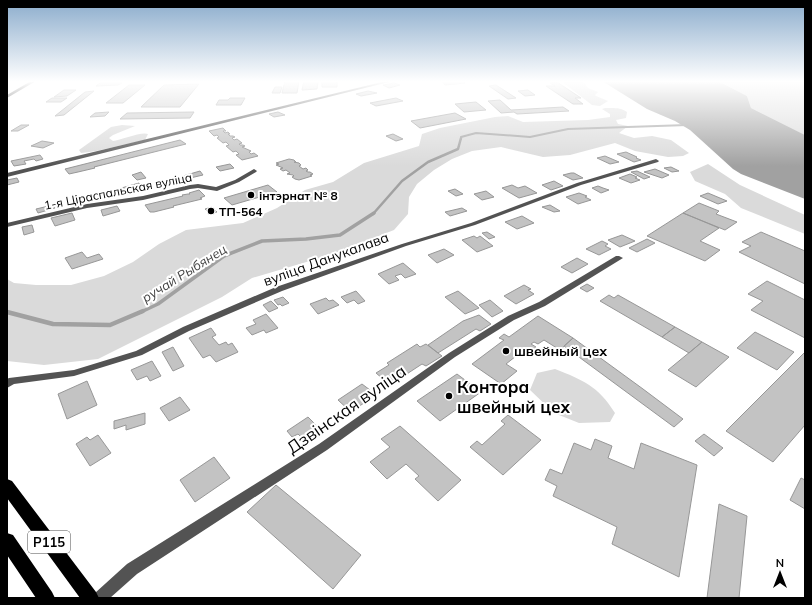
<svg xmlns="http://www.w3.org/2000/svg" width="812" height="605" font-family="Mulish,sans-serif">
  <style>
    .green { fill: #dadada }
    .water { fill: #a1a1a1 }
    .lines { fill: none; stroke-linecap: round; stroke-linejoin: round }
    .stream-far3 { stroke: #a1a1a1; stroke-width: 2 }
    .stream-far2 { stroke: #a1a1a1; stroke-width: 2.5 }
    .stream-far1 { stroke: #a1a1a1; stroke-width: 3.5 }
    .stream { stroke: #a1a1a1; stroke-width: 4.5 }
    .building { fill: #c3c3c3; stroke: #979797 }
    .minor { fill: #535353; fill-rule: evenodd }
    .primary { fill: #000; fill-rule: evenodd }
    .poi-dot { fill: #000; stroke: #fff; stroke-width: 1.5 }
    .labels { text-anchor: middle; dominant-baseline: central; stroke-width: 4; stroke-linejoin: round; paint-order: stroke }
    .far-street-label { font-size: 12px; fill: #000; stroke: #fff }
    .far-poi-label { font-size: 12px; font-weight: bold; fill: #000; stroke: #fff; text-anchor: start }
    .far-water-label { font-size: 13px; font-style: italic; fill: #424242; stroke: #fff }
    .shield { fill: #fff; stroke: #4c4c4c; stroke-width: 1 }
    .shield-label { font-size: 13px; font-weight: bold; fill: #000 }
    .street-label { font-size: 14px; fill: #000; stroke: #fff }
    .poi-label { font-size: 14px; font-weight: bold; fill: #000; stroke: #fff; text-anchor: start }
    .near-poi-label { font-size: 17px; font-weight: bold; fill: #000; stroke: #fff; text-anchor: start }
    .near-street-label { font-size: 17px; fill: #000; stroke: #fff }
  </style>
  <rect width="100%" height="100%" fill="#fff"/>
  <path class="green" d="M561 81H583L588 88 598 92 595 95 596 96 608 101 600 106 592 105Z
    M718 81H805V135L751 108 747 96Z
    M605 108C612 108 621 107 627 112L626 118 616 120 618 124 628 126 619 133 634 138 652 136 671 140 689 153 683 156 668 157 635 151 615 143 570 155 543 157 501 147 472 151 452 159 434 170 417 184 409 197 408 214 394 230 330 255 252 278 222 297 98 359 44 365 7 361V279L14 283 36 285H71L104 276 133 262 159 244 186 230 243 223 277 208 305 190 333 182 364 163 419 146 422 134 440 128 495 117 508 116 523 122 588 120 610 117V114L602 109Z
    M122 125 135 126 113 135 109 138 113 141C121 140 142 131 148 134L145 140C124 144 103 151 81 153L79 150 111 127Z
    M708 164 740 185 805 215V234L741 208 725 194 695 181 690 172Z
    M555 369C583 380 598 386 615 413L610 422 579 423 554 413 530 390 537 373Z"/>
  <path class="water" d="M602 81H718L747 96 751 108 805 135V199L741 174 733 169 690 130 675 121 647 109Z"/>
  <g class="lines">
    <path class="stream-far3" d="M461 139V137L476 133 530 137 568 129 687 125"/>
    <path class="stream-far2" d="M373 214 402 181 428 162 458 149 461 138"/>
    <path class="stream-far1" d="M141 312 158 304 224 256 262 241 306 239 340 235 374 213"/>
    <path class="stream" d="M7 312 53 324 110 325 143 311"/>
  </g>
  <path class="building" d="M285 81H299L297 93H282Z
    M304 81H318L317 89 302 90Z
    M322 81H337V87H322Z
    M442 81H462L465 83 445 85Z
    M557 82 581 98H575L583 104H573L546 86H555L550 83Z
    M100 83H122L118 85 96 86Z
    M394 83 400 85 389 88 383 85Z
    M199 84 180 107H141L164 85Z
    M129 85H145L123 103H106Z
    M496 85 516 98 508 99 489 86Z
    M275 87H282L280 93H272Z
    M64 90H76L67 96 54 97Z
    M528 90 535 95 525 96 518 91Z
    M94 91 64 115 55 116 85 92Z
    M368 91 377 93 361 96 356 94Z
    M52 98H67L61 102H46Z
    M230 98H245L241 105H216L219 100H228Z
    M396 98 403 101 376 106 370 103Z
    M500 100 511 110 563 107 569 111 517 114 514 112 501 113 488 101Z
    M476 102 486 110 464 112 455 104Z
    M109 112 105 116 90 117 95 113Z
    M194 112 190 118 120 119 127 113Z
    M278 112 285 115 274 117 269 114Z
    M455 113 466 119 420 128 411 121Z
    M21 125H29L18 131H11Z
    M223 128 226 131H223L225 133 228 132 230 134H228L230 136H233L235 137 232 138 234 140 237 139 242 143 239 144 240 145H243L245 146 242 147 251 151 249 152 251 154 254 153 258 156 242 160 236 155 239 154 236 151 233 152 226 146 229 145 226 142 223 143 217 138 219 137 217 135 214 136 209 131Z
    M393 134 403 139 396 141 386 136Z
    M180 140 186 144 94 167 95 168 78 172 69 174 65 169Z
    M42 141 54 143 43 148 31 146Z
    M626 152 637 157 636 158 641 160 634 162 617 154Z
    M40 155 43 159 36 161 34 159 24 161 26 164 14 166 11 161Z
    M605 156 619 162 610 164 597 158Z
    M289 159 294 160 296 162H294L299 163 301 165 299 166 303 169 306 168 308 170 306 171 308 172H310L313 174 310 175 312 176 299 180 295 179 292 177 294 176 293 175 287 174 290 173 286 170 283 171 280 169 283 168 276 165 279 164 276 163Z
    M230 164 234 168 220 171 216 167Z
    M671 167 679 171 672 172 664 168Z
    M655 169 669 175 662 178 644 172Z
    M200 171 203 175 186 179 183 176Z
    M637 171 650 177 644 179 631 172Z
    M141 172 146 178 137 180 132 175Z
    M571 173H574L583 178 573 180 563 175Z
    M630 174 637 177 635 178 640 180 631 183 619 178Z
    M183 176 186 179 168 184 165 180Z
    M17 178 19 182 7 185V180Z
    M554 181 563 186 551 190 542 185Z
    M139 183 144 189 123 195 118 189Z
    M268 185 277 192 232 205 224 198Z
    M512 185 518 188 525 186 537 193 519 198 502 188Z
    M598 186 603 188 609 190 601 193 592 188Z
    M455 189 463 194 456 196 448 191Z
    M199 190 205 196 200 198 202 199 173 206 174 207 154 212H150L145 205 183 196 182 195 188 194H190L189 193Z
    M486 191 494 197 482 200 474 194Z
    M579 193 587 196 585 197 591 200 578 204 566 197Z
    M708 193 727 201 718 204 700 196Z
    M699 203 719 211 716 214 737 222 725 230 683 213Z
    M53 205 55 208 38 213 36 209Z
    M550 205 560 211 554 212 542 207Z
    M117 206 120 211 103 216 101 210Z
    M212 207 217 212 210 214 205 209Z
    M462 208 467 211 450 216 445 212Z
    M72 213 75 220 55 226 51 218Z
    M683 213 719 228 700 241 720 250 705 261 647 236Z
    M522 216 534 223 517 229 505 222Z
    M32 225 34 232 24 235 22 227Z
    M487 232 495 237 489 239 482 233Z
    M761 232 805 251V284L739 252 751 246 742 242Z
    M622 235 635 241 620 247 608 240Z
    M474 236 477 238 480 236 493 246 477 252 462 240Z
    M647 239 655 243 637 252 629 248Z
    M602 241 608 244 605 246 611 249 599 255 586 249Z
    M444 249 454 255 437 263 428 255Z
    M82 252 87 258 99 254 103 259 72 269 65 258Z
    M577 258 588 264 572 273 561 267Z
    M403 263 416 274 405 278 401 274 395 276 399 280 389 284 378 274Z
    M767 281 805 300V338L751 310 763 301 748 294Z
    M587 284 594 288 587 292 580 288Z
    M524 285 531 289 528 290 534 294 516 304 504 296Z
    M356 291 365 301 358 304 354 300 347 303 341 297Z
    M458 291 479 308 465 314 445 297Z
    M609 295 614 298 618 295 675 327 662 337 600 301Z
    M283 297 289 303 282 306 280 304 278 305 274 300Z
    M326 298 329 301 333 300 339 305 318 314 310 304Z
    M490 300 503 311 492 317 479 305Z
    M271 301 278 308 269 312 263 305Z
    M266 314 278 328 266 333 264 330 252 335 246 328 256 324 253 320Z
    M479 315 491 324 480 331 476 329 438 353 428 345 463 321Z
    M538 316 573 338 560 350 544 340 538 344 534 342 531 344 536 347 530 352 525 349 506 364 517 371 501 384 472 364 504 340 499 338 504 334 509 337Z
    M675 327 702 342 689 353 662 337Z
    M211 328 216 335 212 337 219 345 226 342 228 345 232 343 238 352 216 362 210 355 203 358 189 338Z
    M755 332 794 352 777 370 737 348Z
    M573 338 643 389 683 419 674 427 564 346Z
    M702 342 729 357 696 387 668 370Z
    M417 344 420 347 426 344 442 356 426 366 422 364 390 385 376 373 389 365 387 363Z
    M173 347 184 366 173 371 162 352Z
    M805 352V425L773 462 726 431Z
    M152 361 161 376 150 381 147 376 137 380 131 370Z
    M457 374 481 392 440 421 417 401Z
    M87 381 97 405 67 419 58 394Z
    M362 384 370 390 366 393 371 398 351 412 338 400Z
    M180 397 190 410 169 421 160 408Z
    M145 413V424L126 430V425L114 429V421Z
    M508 415 541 440 503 475 470 447 477 441 482 445 505 424 501 421Z
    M308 417 323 432 307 443 298 434 292 437 287 431Z
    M400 426 461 480 438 501 415 479 419 476 406 464 387 479 370 462 390 447 381 439Z
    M704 434 723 448 714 456 695 441Z
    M98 435 111 453 90 466 76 444 87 437 90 440Z
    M595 439 612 446 608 458 634 469 641 443 697 465 679 577 612 544 617 527 553 496 557 486 545 480 550 469 562 474 574 443 591 450Z
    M214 457 230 478 195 502 180 480Z
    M801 478 805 480V509L790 500Z
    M276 485 361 555 333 589 247 512Z
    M719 504 747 516 739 598H707Z"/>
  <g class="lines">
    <path class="minor" d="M386 81H393L7 177V173Z
      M656 159 659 161 658 162 581 185 475 225 406 246 282 291 189 331 142 355 74 376 14 384 7 388V379L9 378 74 370 136 351 183 327 276 287 402 244 471 223 577 183Z
      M254 169 257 171 256 172 239 182 217 191 198 188 190 189 143 200 87 208 7 227V223L87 204 143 196 190 185 198 184 216 187 235 180Z
      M616 256H619L623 258 545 306 514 320 455 357 327 450 137 574 110 598H93L95 593 127 564 319 444 449 353 508 316 539 302Z"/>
    <path class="primary" d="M31 81H36L7 98V95Z
      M7 479 12 481 96 592 99 598H80L7 498Z
      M7 533 13 535 52 592 55 598H36L7 555Z"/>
  </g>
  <linearGradient id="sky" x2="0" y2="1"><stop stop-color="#8baccc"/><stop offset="0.49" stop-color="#fff"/><stop offset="1" stop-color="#fff" stop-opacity="0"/></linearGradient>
  <rect width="812" height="166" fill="url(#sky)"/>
  <g class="poi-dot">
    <circle cx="251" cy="195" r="4"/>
    <circle cx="211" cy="211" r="4"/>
    <circle cx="506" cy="351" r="4"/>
    <circle cx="449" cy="396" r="4"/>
  </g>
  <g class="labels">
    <g class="far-street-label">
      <text transform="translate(118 191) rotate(-11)">1-я Ціраспальская вуліца</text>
    </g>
    <g class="far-poi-label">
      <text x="259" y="195">інтэрнат № 8</text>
      <text x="219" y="211">ТП-564</text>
    </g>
    <g class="far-water-label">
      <text transform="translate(184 273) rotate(-32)">ручай Рыбянец</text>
    </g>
    <rect class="shield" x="28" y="531" width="42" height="22" rx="3"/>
    <g class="shield-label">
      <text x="49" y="542">Р115</text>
    </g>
    <g class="street-label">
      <text transform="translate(326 259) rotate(-20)">вуліца Данукалава</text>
    </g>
    <g class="poi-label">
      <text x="514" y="351">швейный цех</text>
    </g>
    <g class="near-poi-label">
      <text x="457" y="386">Контора<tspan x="457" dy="20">швейный цех</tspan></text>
    </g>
    <g class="near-street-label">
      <text transform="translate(346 409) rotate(-35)">Дзвінская вуліца</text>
    </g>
  </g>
  <rect width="812" height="605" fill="none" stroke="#000000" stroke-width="16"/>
  <g transform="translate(780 573)" stroke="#ffffff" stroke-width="3" paint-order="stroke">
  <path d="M0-3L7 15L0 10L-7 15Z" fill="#000000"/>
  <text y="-6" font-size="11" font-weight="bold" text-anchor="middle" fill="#000000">N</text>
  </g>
</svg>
